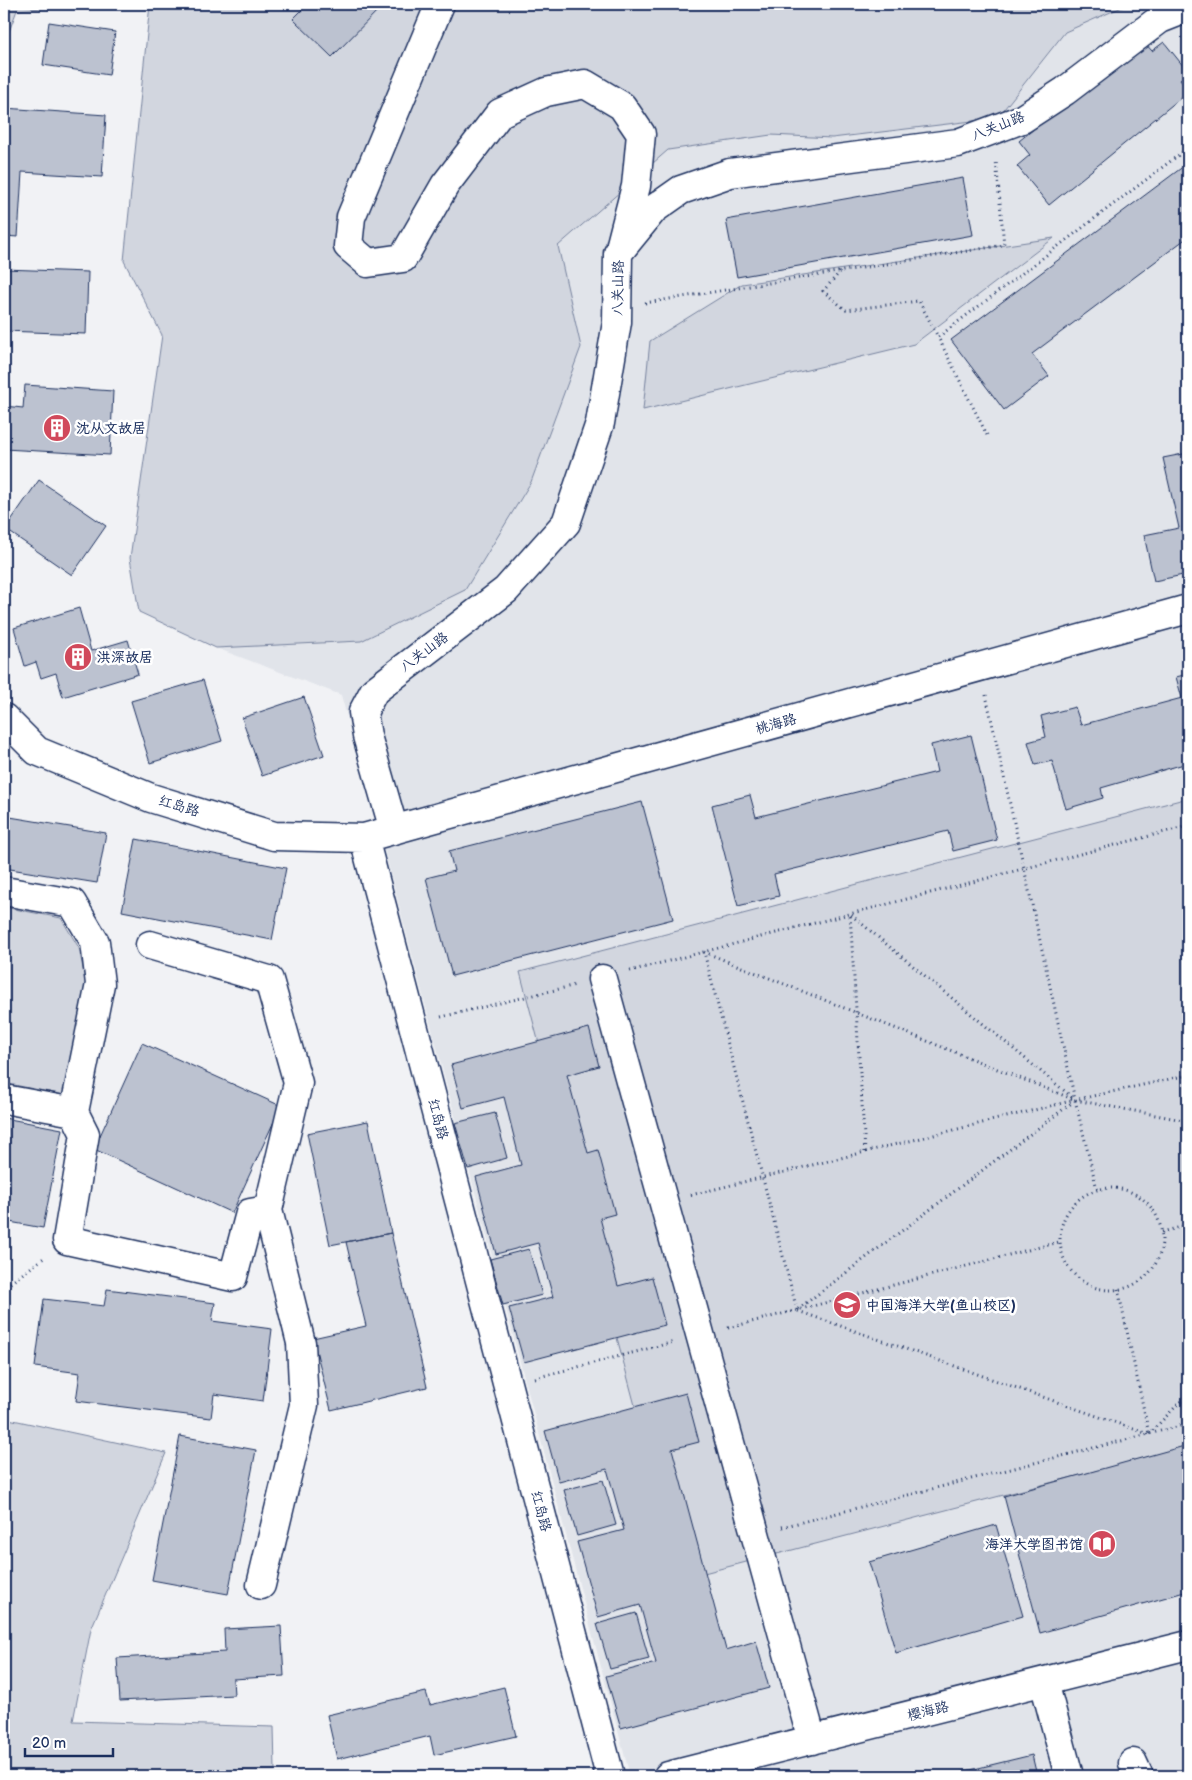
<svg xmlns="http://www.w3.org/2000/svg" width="1192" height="1780" font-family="'Balsamiq Sans','LXGW WenKai TC',sans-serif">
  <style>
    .built { fill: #e1e4ea }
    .green { fill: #d2d6df; stroke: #76829e }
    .building { fill: #bcc2d0; stroke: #1b2f5e }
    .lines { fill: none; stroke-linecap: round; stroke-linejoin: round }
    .minor-casing { stroke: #1b2f5e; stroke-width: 31 }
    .path { stroke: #1b2f5e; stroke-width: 3; stroke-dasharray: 1 4; stroke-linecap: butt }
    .minor { stroke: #fff; stroke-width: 28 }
    .labels { text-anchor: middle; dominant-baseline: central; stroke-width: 5; stroke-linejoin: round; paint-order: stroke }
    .street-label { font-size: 14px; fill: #1b2f5e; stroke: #fff }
    .poi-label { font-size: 14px; font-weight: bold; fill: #1b2f5e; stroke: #fff; text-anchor: start }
  </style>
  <rect width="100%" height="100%" fill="#f1f2f5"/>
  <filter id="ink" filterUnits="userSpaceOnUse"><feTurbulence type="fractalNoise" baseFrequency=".02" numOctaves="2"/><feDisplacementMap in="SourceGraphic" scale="10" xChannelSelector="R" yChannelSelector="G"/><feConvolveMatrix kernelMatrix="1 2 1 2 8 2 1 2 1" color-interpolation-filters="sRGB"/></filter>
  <g filter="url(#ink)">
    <path class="built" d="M150 4H1188V1776H630L380 834 341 695 216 648 139 612 130 558 162 335 124 261Z"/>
    <path class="green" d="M4 4H94L17 10 4 45Z
      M150 4H1129L1065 32 997 118 832 138 771 135 668 150 558 246 581 347 531 482 465 590 361 641 216 648 139 612 130 558 162 335 124 261Z
      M1054 238 914 344 643 410 650 341 742 284Z
      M1188 798V1447L681 1579 520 972Z
      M4 907 61 918 79 948 86 984 64 1095 4 1083Z
      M4 1418 166 1453 91 1629 73 1721 274 1727 275 1770 4 1775Z"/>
    <path class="building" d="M308 4H384L332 57 293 19Z
      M49 22 115 32 109 75 43 65Z
      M1143 41 1152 51 1164 42 1188 72 1180 79 1188 89V92L1049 205 1017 166 1030 155 1019 141Z
      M4 108 106 115 102 177 22 172 18 237 4 236Z
      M1188 163V237L1032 354 1049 376 1004 410 951 340Z
      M963 178 973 235 737 277 726 220Z
      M4 269 88 272 86 334 4 331Z
      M25 385 113 391 110 455 4 449V406L23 408Z
      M1188 453V574L1154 581 1144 535 1179 528 1163 458Z
      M39 480 106 526 72 575 5 529Z
      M79 608 91 651 128 640 138 674 63 697 56 673 41 678 36 662 25 666 14 628Z
      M1188 674V781L1184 764 1101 788 1103 798 1066 809 1052 761 1035 765 1028 742 1046 737 1041 716 1075 707 1081 725 1182 698 1176 677Z
      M203 680 222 741 150 763 131 701Z
      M304 697 324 755 262 776 242 718Z
      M971 735 997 840 953 851 948 831 774 874 779 896 738 906 712 805 750 795 756 817 937 772 931 745Z
      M642 802 673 919 452 976 426 878 454 871 449 851Z
      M4 816 106 833 97 883 4 868Z
      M136 839 286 868 272 940 122 911Z
      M589 1028 599 1066 567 1075 588 1153 598 1150 615 1214 600 1218 618 1286 652 1277 665 1325 524 1362 509 1308 553 1297 538 1243 496 1254 476 1177 521 1165 504 1097 463 1108 451 1065Z
      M142 1043 281 1106 232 1213 94 1149Z
      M495 1113 507 1158 468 1169 455 1123Z
      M4 1118 62 1129 43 1228 4 1221Z
      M368 1121 391 1233 330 1245 307 1133Z
      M391 1233 427 1387 331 1410 313 1338 366 1326 346 1242Z
      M529 1249 542 1295 503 1305 490 1259Z
      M107 1289 215 1303 212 1321 272 1329 263 1401 214 1394 211 1418 76 1401 80 1373 35 1367 44 1299 104 1306Z
      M686 1393 699 1442 672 1449 726 1650 756 1641 769 1688 621 1728 606 1676 656 1663 640 1605 598 1617 577 1542 624 1530 607 1469 559 1482 545 1431Z
      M180 1436 256 1450 228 1594 152 1580Z
      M1188 1445V1591L1040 1633 1004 1496Z
      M603 1480 616 1525 577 1536 564 1490Z
      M996 1525 1023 1616 896 1653 869 1562Z
      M636 1613 649 1659 610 1669 597 1624Z
      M281 1626 284 1676 233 1679 234 1695 120 1701 117 1658 225 1652 224 1629Z
      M504 1687 516 1736 434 1755 430 1736 337 1759 327 1715 426 1692 430 1705Z
      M1032 1755 1037 1776H963L962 1772Z"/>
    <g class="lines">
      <defs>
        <path id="minor" d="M440 4 351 217 348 246 368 263 403 258 445 185 500 113 546 92 585 84 622 106 641 134 636 186 621 244
          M4 718 37 751 151 798 274 836 364 838 1188 609
          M394 830 367 736 363 712 374 691 506 590 566 523 600 423 617 322 618 253 654 209 681 190 730 173 958 143 1022 119 1065 91 1160 19 1188 8
          M364 838 610 1776
          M4 891 72 903 95 942 100 984 74 1112 4 1099
          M150 945 269 980 298 1083 268 1210 301 1343 304 1405 261 1585
          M602 979 812 1740
          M74 1112 85 1134 67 1240 233 1277 250 1213 268 1210
          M1044 1682 1069 1776
          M1133 1763 1139 1776
          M668 1776 1188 1645"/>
      </defs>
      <use href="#minor" class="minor-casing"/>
      <path class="path" d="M840 272 823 291 846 310 919 301 938 337
        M645 303 1004 245 996 160
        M987 435 938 337 1188 148
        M986 695 1075 1100 1097 1189
        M630 971 1188 826
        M441 1017 576 985
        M865 1152 850 914 1073 1098
        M1060 1239a51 51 0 1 1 102 0a51 51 0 1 1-102 0Z
        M691 1195 1075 1100 1188 1075
        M1162 1232 1188 1225
        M1118 1289 1149 1434
        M798 1309 1073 1102
        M797 1310 704 952 1075 1100 1188 1121
        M798 1311 1148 1434
        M4 1312 9 1284 45 1257
        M728 1328 1059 1242
        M535 1378 674 1342
        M1149 1434 1188 1394
        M782 1527 1188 1424"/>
      <use href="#minor" class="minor"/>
    </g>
  </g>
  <defs>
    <symbol id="building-disc" viewBox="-11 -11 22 22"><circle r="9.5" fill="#d1495b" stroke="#fff"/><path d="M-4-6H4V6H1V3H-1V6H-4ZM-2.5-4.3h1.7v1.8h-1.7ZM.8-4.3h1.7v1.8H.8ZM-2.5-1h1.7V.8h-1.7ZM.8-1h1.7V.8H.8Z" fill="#fff"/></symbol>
    <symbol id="university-disc" viewBox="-11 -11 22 22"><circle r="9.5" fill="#d1495b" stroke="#fff"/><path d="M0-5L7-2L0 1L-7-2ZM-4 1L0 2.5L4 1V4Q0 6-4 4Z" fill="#fff"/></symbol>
    <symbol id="library-disc" viewBox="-11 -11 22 22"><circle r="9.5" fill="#d1495b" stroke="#fff"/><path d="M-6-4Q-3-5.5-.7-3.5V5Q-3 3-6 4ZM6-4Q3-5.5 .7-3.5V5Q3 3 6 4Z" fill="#fff"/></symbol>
  </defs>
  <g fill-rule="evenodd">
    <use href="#building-disc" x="41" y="412" width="32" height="32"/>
    <use href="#building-disc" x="62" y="641" width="32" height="32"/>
    <use href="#university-disc" x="831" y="1289" width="32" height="32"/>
    <use href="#library-disc" x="1086" y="1528" width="32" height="32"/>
  </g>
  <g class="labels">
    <g class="street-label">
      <text transform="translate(998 126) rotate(-22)">八关山路</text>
      <text transform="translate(618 288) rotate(-89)">八关山路</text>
      <text transform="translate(424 652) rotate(-37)">八关山路</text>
      <text transform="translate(776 724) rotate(-16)">桃海路</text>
      <text transform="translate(179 806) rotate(17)">红岛路</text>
      <text transform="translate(438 1119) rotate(75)">红岛路</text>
      <text transform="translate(541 1511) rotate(75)">红岛路</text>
      <text transform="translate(928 1711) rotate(-14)">樱海路</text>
    </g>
    <g class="poi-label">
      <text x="76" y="428">沈从文故居</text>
      <text x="97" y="657">洪深故居</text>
      <text x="866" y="1305">中国海洋大学(鱼山校区)</text>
      <text x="1083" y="1544" text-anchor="end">海洋大学图书馆</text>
    </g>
  </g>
  <rect width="1192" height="1780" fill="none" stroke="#fff" stroke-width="20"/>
  <rect x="10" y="10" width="1172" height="1760" fill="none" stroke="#1b2f5e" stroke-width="2" filter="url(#ink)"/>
  <path d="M25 1748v8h88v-8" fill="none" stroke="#1b2f5e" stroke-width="2.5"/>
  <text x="32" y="1748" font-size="15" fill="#1b2f5e" stroke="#ffffff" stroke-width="4" paint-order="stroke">20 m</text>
</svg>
